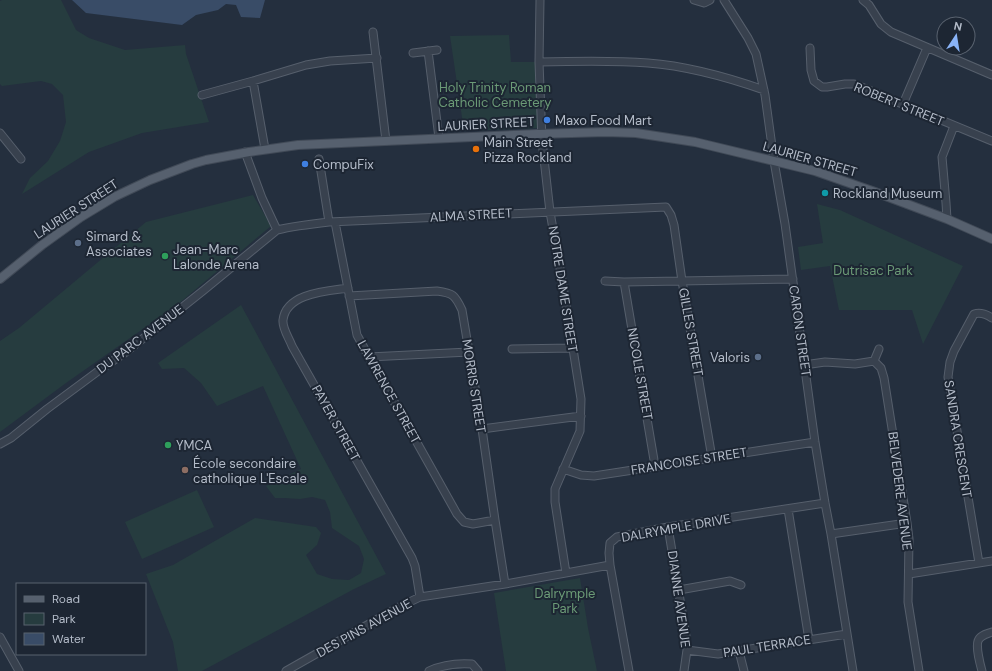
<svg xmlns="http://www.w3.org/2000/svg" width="992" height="671" font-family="'DM Sans',sans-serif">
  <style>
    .green { fill: #263c3f }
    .water { fill: #394c67 }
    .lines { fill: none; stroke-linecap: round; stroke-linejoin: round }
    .minor-casing { stroke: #565f6c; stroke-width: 9 }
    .major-casing { stroke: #414a57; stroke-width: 10 }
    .minor { stroke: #38414e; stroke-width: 7 }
    .major { stroke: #56606e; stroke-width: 8 }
    .shop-dot { fill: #3f7fe0; stroke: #1d2633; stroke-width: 1.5 }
    .food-dot { fill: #e8710a; stroke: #1d2633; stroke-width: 1.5 }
    .culture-dot { fill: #0f9aa8; stroke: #1d2633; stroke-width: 1.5 }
    .service-dot { fill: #5c6f8a; stroke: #1d2633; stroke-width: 1.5 }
    .leisure-dot { fill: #2e9e5b; stroke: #1d2633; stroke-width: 1.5 }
    .education-dot { fill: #8d6e63; stroke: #1d2633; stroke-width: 1.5 }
    .labels { text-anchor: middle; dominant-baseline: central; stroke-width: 4; stroke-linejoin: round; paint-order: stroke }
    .park-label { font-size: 13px; fill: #6b9a76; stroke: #1d2633 }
    .street-label { font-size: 13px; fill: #b4bcc9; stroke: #1d2633 }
    .poi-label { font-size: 13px; fill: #b4bcc9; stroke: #1d2633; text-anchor: start }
  </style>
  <rect width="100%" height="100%" fill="#242f3e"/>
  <path class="green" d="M2 0H61L76 30 89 38 125 50 185 45 186 54 209 122 142 133 89 152 22 194 30 178 48 161 60 141 66 122 63 95 52 84 41 81 2 86 0 84V1Z
    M509 35 511 62H535L538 128 464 131 450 36Z
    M253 195 271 226 177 305 66 383 0 432V341L19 328 146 222Z
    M817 204 840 210 963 266 923 344 912 310H839L830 266 801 270 798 247 823 243Z
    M241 305 386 574 354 589 202 671H178L173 642 146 574 173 565 255 518 316 527 321 533 317 545 306 555 317 574 332 579 349 580 361 573 364 559 359 546 332 528 330 512 325 500 312 497 300 499 284 498H275L266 486 301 469 263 386 217 406 201 383 184 368 162 369 158 363Z
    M197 490 214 527 142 559 125 522Z
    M580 578 588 628 597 671H506L494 593Z"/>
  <path class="water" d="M72 0H265L260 18 241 17 236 5 226 4 218 10 196 15 182 25 86 13Z"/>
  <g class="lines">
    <defs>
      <path id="minor" d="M540 0 539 62 542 141 550 212 562 280 581 399 580 431 555 489V502L566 573
        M694 0 704 3 710 0
        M724 0 748 38 756 54 765 95 774 161 785 224 815 442 825 503 831 534 853 671
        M863 0 869 5 881 24 891 32 992 75
        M373 32 386 141
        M810 48 811 70 814 81 822 87H827L845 84H854L992 141
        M428 51 439 138
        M413 53 437 50
        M539 62C575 61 612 60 648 63 687 66 727 77 764 90
        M253 81 265 149
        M202 95 253 81 306 65 330 61 377 58
        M903 104 927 48
        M0 133 21 159
        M245 152 262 198 277 230
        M319 159 329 222
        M947 219 946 203 942 157 954 126
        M335 222 357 335 369 357 457 514 464 522 473 524 495 520
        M605 281 624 282 793 279
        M624 282 655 466
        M348 288C327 291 286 293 283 320 282 328 289 338 292 346L412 558 415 566 420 597
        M349 296 437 291C453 293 455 295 462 310L482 429 495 520 505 584
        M512 349 572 348
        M369 357 469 352
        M874 361 879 349
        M804 365 825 362 855 364 874 361 881 368 884 378 907 523 909 539 908 602 919 671
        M482 429 581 416
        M0 444 11 438 47 409 101 369 126 352 204 290 277 230C294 226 311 224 329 222L666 207 671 215 674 225 682 281 712 458
        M563 469 581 475 594 476 815 442
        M788 509 809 640
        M668 527 686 636 687 650 684 671
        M831 534 907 523
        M979 563 948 377 950 362 954 351 974 314C981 312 986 314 992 318
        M909 574 992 561
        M679 590 730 581 741 585
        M0 637 19 671
        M687 650 718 654 847 634
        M739 651 744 671
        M286 671 399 607 420 597 505 584 610 565
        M429 671C442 665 458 663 472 664L478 671
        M629 671 610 565 609 553 610 543 617 537 668 527 825 503
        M982 671C980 664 976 647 978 641 980 635 987 634 992 632"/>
      <path id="major" d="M0 279 42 245 81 217 114 197 150 180 192 164 206 160 249 152 298 145 537 134 606 132 636 133 695 142 815 171 875 192 947 219 992 239"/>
    </defs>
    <use href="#minor" class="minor-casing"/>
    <use href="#major" class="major-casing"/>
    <use href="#minor" class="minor"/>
    <use href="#major" class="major"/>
  </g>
  <g class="shop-dot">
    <circle cx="547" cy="120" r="4"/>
    <circle cx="305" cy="164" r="4"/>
  </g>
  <circle class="food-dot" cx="476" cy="149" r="4"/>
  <circle class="culture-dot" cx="825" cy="193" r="4"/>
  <g class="service-dot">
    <circle cx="78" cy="243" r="4"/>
    <circle cx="758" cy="357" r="4"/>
  </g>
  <g class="leisure-dot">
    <circle cx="165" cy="256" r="4"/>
    <circle cx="168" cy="445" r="4"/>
  </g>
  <circle class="education-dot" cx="185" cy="470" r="4"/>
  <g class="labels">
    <g class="park-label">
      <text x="495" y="87">Holy Trinity Roman<tspan x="495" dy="15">Catholic Cemetery</tspan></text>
      <text x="873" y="270">Dutrisac Park</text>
      <text x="565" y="593">Dalrymple<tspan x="565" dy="15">Park</tspan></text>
    </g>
    <g class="street-label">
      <text transform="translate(899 104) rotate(22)">ROBERT STREET</text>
      <text transform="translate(486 124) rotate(-3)">LAURIER STREET</text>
      <text transform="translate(810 159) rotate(16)">LAURIER STREET</text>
      <text transform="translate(76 209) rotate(-33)">LAURIER STREET</text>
      <text transform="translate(471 215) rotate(-3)">ALMA STREET</text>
      <text transform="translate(563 289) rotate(81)">NOTRE DAME STREET</text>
      <text transform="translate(800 331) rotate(82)">CARON STREET</text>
      <text transform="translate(691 332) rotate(80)">GILLES STREET</text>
      <text transform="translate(140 339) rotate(-37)">DU PARC AVENUE</text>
      <text transform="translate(640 374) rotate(80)">NICOLE STREET</text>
      <text transform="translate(474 386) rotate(81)">MORRIS STREET</text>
      <text transform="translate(389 392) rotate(61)">LAWRENCE STREET</text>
      <text transform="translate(336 423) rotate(61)">PAYER STREET</text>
      <text transform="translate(958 439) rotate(81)">SANDRA CRESCENT</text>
      <text transform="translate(689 461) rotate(-9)">FRANCOISE STREET</text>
      <text transform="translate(900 491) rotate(83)">BELVEDERE AVENUE</text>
      <text transform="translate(676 528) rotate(-10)">DALRYMPLE DRIVE</text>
      <text transform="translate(679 599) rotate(82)">DIANNE AVENUE</text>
      <text transform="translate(364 628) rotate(-29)">DES PINS AVENUE</text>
      <text transform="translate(767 646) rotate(-9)">PAUL TERRACE</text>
    </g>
    <g class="poi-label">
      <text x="555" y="120">Maxo Food Mart</text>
      <text x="484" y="142">Main Street<tspan x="484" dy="15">Pizza Rockland</tspan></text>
      <text x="313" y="164">CompuFix</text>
      <text x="833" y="193">Rockland Museum</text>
      <text x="86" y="236">Simard &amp;<tspan x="86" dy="15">Associates</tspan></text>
      <text x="173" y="249">Jean-Marc<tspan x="173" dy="15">Lalonde Arena</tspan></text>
      <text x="750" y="357" text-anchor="end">Valoris</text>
      <text x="176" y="445">YMCA</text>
      <text x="193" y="463">École secondaire<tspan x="193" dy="15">catholique L'Escale</tspan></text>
    </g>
  </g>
  <rect x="16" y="583" width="130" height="72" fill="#1d2633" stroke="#59626f"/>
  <rect x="24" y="596" width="20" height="6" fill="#56606e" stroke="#59626f"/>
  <text x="52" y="603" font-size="12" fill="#b4bcc9">Road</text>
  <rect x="24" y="613" width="20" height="12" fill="#263c3f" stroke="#59626f"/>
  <text x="52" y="623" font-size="12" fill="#b4bcc9">Park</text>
  <rect x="24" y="633" width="20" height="12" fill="#394c67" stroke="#59626f"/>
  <text x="52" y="643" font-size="12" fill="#b4bcc9">Water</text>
  <g transform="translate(956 36) rotate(12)"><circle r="19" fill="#1d2633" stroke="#59626f"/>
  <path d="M0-3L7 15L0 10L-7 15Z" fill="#8ab4f8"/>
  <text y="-6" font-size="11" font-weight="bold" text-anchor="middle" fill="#b4bcc9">N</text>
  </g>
</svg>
